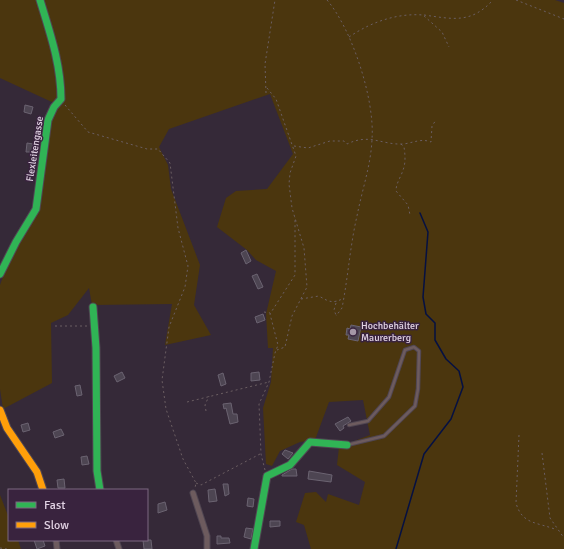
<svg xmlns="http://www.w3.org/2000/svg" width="564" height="549" font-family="Signika,sans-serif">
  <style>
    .green { fill: #4b360e }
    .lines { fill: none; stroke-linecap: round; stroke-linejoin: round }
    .stream { stroke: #051042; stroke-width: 1.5 }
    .building { fill: #4d4552; stroke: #6b6371 }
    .lane-casing { stroke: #504652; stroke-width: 4.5 }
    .street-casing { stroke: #504652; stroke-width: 7 }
    .fast-casing { stroke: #504652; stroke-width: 9 }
    .slow-casing { stroke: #504652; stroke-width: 9 }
    .path { stroke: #6b5e62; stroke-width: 1; stroke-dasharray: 2 3; stroke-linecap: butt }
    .lane { stroke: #6d5b5e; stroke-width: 2.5 }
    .street { stroke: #6d5b5e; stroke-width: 5 }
    .fast { stroke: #30b455; stroke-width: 7 }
    .slow { stroke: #ff9f0a; stroke-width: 7 }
    .poi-dot { fill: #a597a7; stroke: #39233e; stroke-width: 1.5 }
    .labels { text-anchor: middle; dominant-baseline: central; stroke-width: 3; stroke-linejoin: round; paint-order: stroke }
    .street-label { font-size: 10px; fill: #e1d2e3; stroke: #39233e }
    .poi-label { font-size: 10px; fill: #e1d2e3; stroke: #39233e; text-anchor: start }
  </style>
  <rect width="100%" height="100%" fill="#352938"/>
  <path class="green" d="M0 0H555L564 3V549H311L304 525 296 522 305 493 316 492 326 502 328 494 359 505 365 482 337 465 339 447 370 435 363 400 329 402 315 440 300 442 280 451 272 466 266 464 263 408 271 382 273 348H268L266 314 276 271 256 260 247 250 217 227 226 198 236 191 267 189 293 154 270 94 169 129 159 147 168 165 171 189 200 265 194 305 211 335 165 345 172 304 92 305 89 288 68 315 51 323 52 383 3 409 0 389V285L10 257 37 209 54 103 0 78Z
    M0 495 9 518V540H18L21 549H0Z"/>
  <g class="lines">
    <path class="stream" d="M396 549 424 454 451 419 463 387 459 371 446 359 435 340V323L426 314 423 297 428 232 420 213"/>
  </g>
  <path class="building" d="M25 105 33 107 31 114 24 112Z
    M27 143 33 144 32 152H26Z
    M246 250 251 261 246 264 241 253Z
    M257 274 263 287 258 289 252 276Z
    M263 314 265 320 257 323 255 317Z
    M351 325 361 327 358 341 348 339 349 335H346L347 328 350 329Z
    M122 372 125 378 117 382 114 376Z
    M259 372 260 380 251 381V373Z
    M223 373 226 384 221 386 218 375Z
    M80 385 82 395 77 396 75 386Z
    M231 403 233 414H237L238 422 230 424 226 408 224 409 223 404Z
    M348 417 351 421 343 426 344 428 340 431 335 424Z
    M28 423 30 430 23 432 21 425Z
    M61 429 64 435 55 438 53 432Z
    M285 450 293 453 288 459 282 454Z
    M87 456 89 464 82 465 81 457Z
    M292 469H296L297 476H282V475Z
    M309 471 332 475 331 482 308 479Z
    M64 479 65 488H58L57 480Z
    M223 484H228L229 494 225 496Z
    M215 489 217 501 209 502 208 490Z
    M248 498 254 499 253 507 247 506Z
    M165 502 167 510 158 513V504Z
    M270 521H280V526L270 527Z
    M246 528 253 529 251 539 244 537Z
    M217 536H221V538H229L230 543 217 544Z
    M34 540H43L45 546 37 549Z
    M143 540H151L152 549H144Z"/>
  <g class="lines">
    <defs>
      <path id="lane" d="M347 445 384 436 415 406 418 389 419 351 414 347 405 350 389 397 368 421 349 425"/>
      <path id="street" d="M193 493 207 536V549
        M56 540 57 549
        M116 540 119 549"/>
      <path id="fast" d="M0 274 16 242 36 209 48 120 54 107 61 99C61 64 50 33 40 0
        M93 307 96 348 97 471 100 490
        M254 549 267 476 290 465 310 442 347 445"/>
      <path id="slow" d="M0 410 7 428 37 472 43 490"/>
    </defs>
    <use href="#lane" class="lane-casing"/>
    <use href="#street" class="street-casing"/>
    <use href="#fast" class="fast-casing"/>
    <use href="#slow" class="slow-casing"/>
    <path class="path" d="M327 0C352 29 375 100 372 139 371 165 362 190 357 216 350 246 348 278 342 308L336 316
      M516 0 564 19
      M424 15C453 19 471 24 493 0
      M349 37C371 22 397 13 423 15L442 32 449 47
      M267 88 276 99 296 156 290 173 289 184 292 208 304 248 307 287 292 316 285 347 277 350
      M266 93 265 64 275 0
      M65 105 88 132 147 149H158L170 163 178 228 188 266 185 287 169 327 162 380 166 409 183 459 196 483 195 488
      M401 144 404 147C405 153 406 163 403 170 401 177 396 183 396 191L408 205 410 215
      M294 146 308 148 330 141H344L347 144C370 133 381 145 403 144 413 143 421 138 431 142L432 126 436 120
      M301 299 319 296C329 302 333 304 344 298
      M336 303 334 310 336 315
      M264 312 270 313
      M55 326H89
      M187 402 269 382
      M206 411 205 405 209 396
      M519 435 516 503C522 525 538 522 557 530
      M542 453 550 518 564 538
      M265 470 261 454 259 404 269 382 275 353 278 345 270 314 295 275V217
      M196 483 201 485 260 454
      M0 548 7 549"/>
    <use href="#lane" class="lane"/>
    <use href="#street" class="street"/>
    <use href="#fast" class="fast"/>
    <use href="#slow" class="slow"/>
  </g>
  <circle class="poi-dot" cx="353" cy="332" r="4"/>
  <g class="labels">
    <g class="street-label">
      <text transform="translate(35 149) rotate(-81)">Flexleitengasse</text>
    </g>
    <g class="poi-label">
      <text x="361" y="326">Hochbehälter<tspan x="361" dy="12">Maurerberg</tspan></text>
    </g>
  </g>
  <rect x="8" y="489" width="140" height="52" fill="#39233e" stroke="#7c6980"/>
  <rect x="16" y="502" width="20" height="6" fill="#30b455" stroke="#7c6980"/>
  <text x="44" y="509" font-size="12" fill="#e1d2e3">Fast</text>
  <rect x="16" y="522" width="20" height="6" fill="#ff9f0a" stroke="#7c6980"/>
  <text x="44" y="529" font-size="12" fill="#e1d2e3">Slow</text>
</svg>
